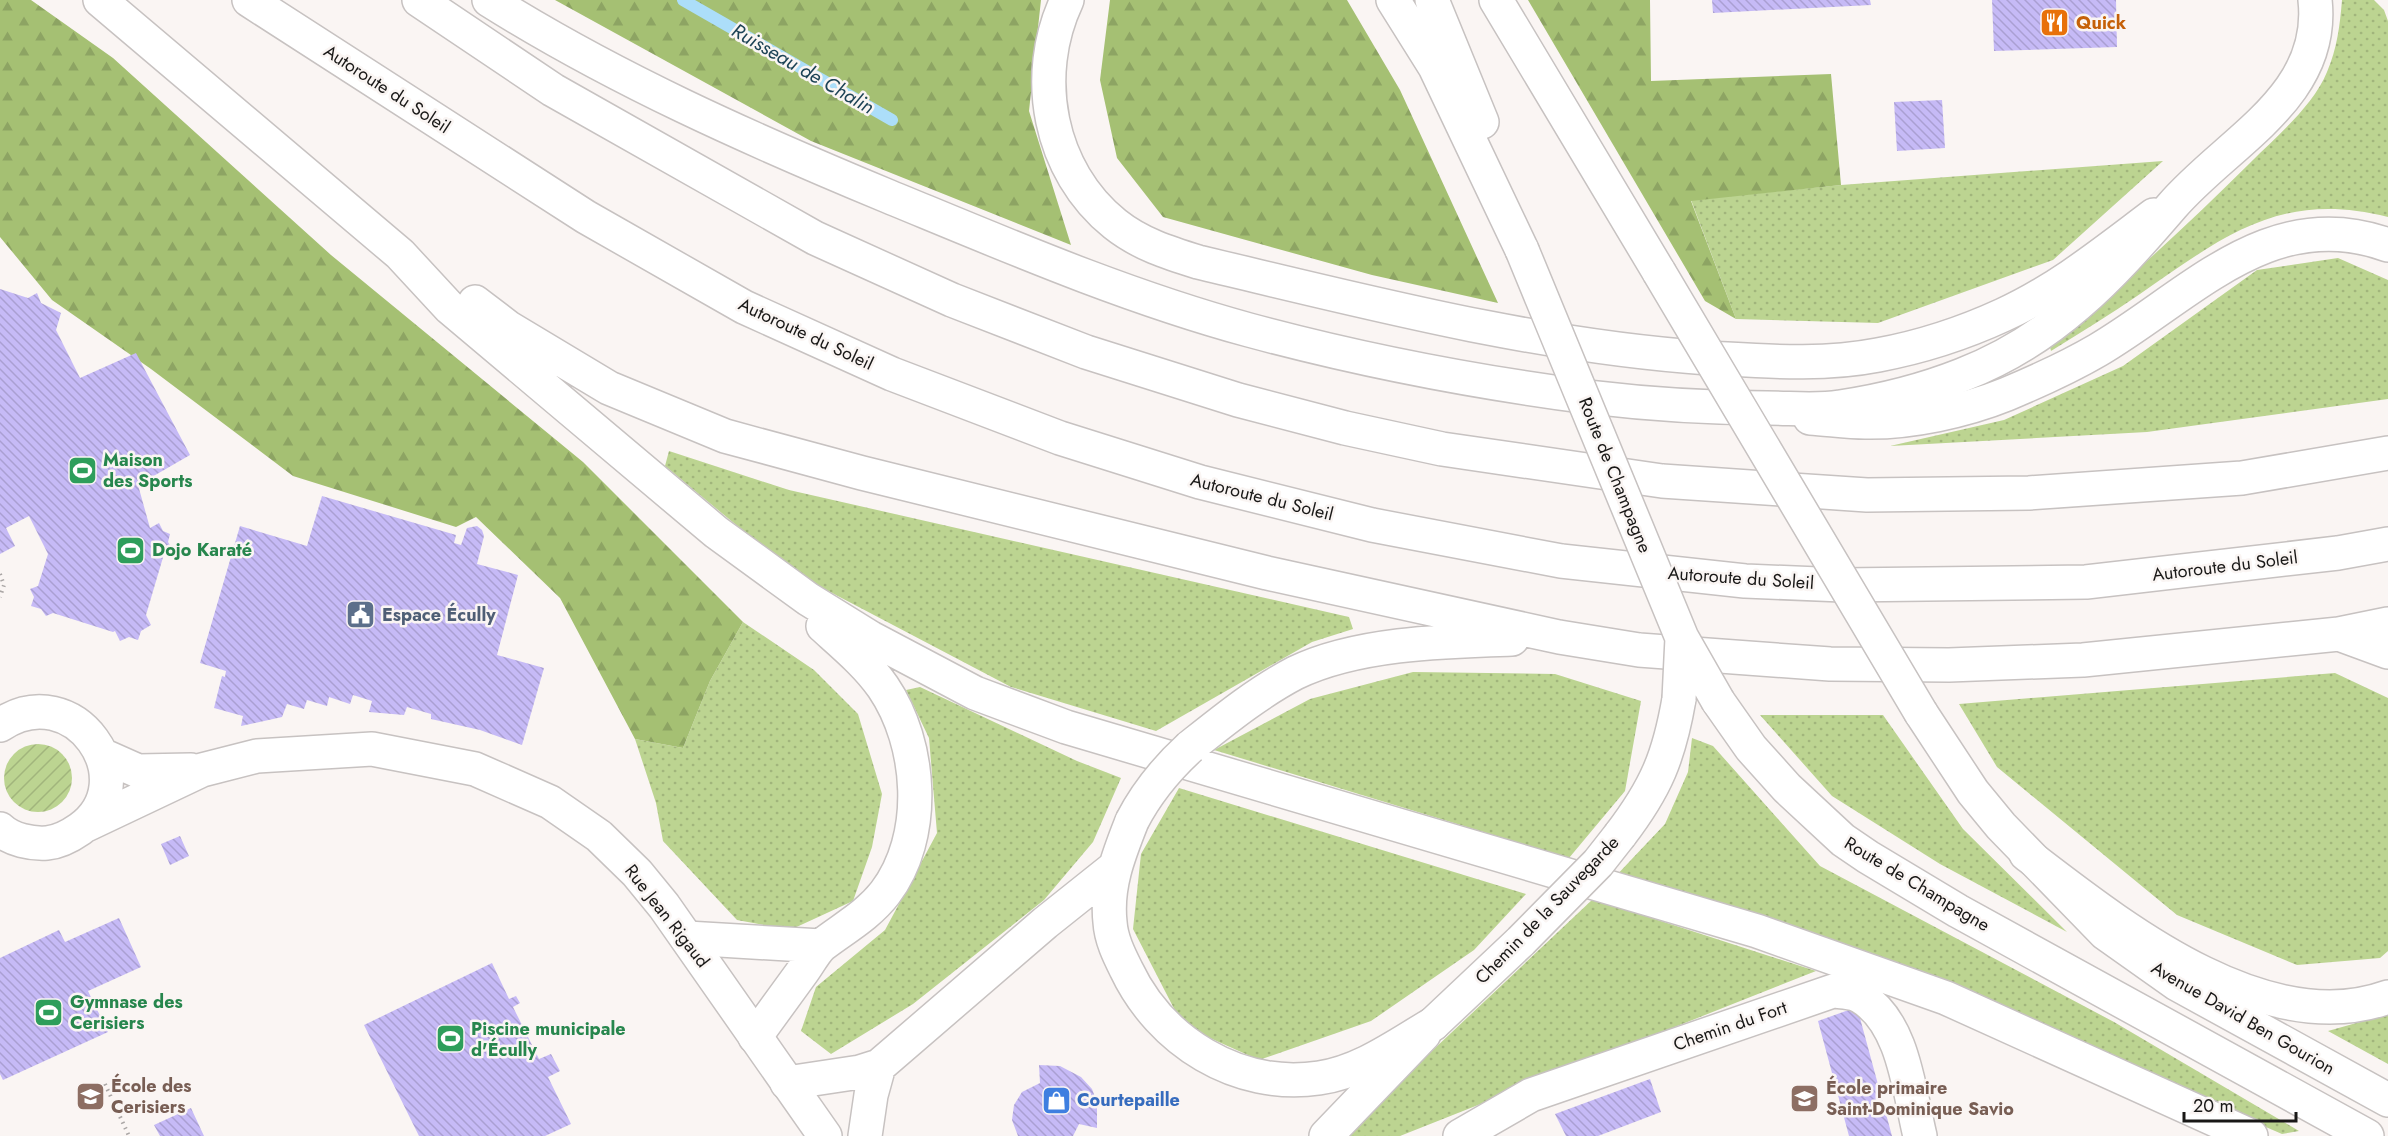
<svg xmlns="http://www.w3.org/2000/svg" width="2388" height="1136" font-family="Jost,sans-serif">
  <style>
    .grass { fill: url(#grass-dots) }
    .forest { fill: url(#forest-firs) }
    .garden { fill: url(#garden-furrows) }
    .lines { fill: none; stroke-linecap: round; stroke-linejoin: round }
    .stream { stroke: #acdef9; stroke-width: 12 }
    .building { fill: url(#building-back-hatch) }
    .minor-casing { stroke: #c7c2c1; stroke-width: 36 }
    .major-casing { stroke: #c7c2c1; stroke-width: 36 }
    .highway-casing { stroke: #c7c2c1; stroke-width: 36 }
    .path { stroke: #aaa6a5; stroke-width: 4; stroke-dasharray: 1.5 4.5; stroke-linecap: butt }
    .minor { stroke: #fff; stroke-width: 33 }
    .major { stroke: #fff; stroke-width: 33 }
    .highway { stroke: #fff; stroke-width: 33 }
    .major-bridge-casing { stroke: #c7c2c1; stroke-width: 36; stroke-linecap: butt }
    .highway-bridge-casing { stroke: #c7c2c1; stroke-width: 36; stroke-linecap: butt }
    .major-bridge { stroke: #fff; stroke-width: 33 }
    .highway-bridge { stroke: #fff; stroke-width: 33 }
    .labels { text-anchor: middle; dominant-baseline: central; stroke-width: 5; stroke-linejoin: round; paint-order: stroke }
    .food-label { font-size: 18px; font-weight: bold; fill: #c56008; stroke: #faf5f3; text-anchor: start }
    .street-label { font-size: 18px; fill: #191817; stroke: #faf5f3 }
    .leisure-label { font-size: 18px; font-weight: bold; fill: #27864d; stroke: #faf5f3; text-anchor: start }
    .service-label { font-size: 18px; font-weight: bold; fill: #4e5e75; stroke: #faf5f3; text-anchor: start }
    .education-label { font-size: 18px; font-weight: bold; fill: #785e54; stroke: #faf5f3; text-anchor: start }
    .shop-label { font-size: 18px; font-weight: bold; fill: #366cbe; stroke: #faf5f3; text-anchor: start }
    .water-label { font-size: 20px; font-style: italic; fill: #1d4356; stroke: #faf5f3 }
  </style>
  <defs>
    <pattern id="grass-dots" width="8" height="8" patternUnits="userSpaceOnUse" patternTransform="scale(1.5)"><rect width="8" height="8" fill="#bcd491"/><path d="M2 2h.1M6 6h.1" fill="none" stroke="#a1b57c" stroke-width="1.8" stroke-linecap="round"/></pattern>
    <pattern id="forest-firs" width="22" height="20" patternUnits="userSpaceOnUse" patternTransform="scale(1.5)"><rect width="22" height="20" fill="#a5c073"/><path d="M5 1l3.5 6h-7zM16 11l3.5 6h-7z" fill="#8da463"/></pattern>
    <pattern id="garden-furrows" width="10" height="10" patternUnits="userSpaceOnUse" patternTransform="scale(1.5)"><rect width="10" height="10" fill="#bcd491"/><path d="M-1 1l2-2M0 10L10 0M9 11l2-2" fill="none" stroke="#a1b57c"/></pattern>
    <pattern id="building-back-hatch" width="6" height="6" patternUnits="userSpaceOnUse" patternTransform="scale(1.5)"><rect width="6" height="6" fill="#c6baf6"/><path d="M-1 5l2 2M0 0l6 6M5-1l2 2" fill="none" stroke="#aa9fd2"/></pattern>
  </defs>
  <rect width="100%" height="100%" fill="#faf5f3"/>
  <path class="grass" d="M2342 0H2374L2384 10 2388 21V217C2280 190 2224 236 2140 294 2111 314 2081 332 2051 351L2049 343C2121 288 2187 225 2251 162 2277 136 2313 106 2327 72 2337 49 2340 25 2342 0Z
    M2163 161 2053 260 1878 323 1736 319 1691 200 1841 185Z
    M2338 258 2388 280V399L2147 432 1890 446 2004 420 2123 366 2257 270Z
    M669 451 789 490 1349 617 1353 629 1312 642 1156 731 1011 687 794 573 665 466Z
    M743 622 814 670 858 714 882 794 872 847 853 901 790 930 737 920 663 841 656 803 635 739 683 748 710 681Z
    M1413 672 1555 674 1641 701 1625 791 1569 858 1214 750 1310 699Z
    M2335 673 2388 698V951L2380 958 2297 965 2177 915 1997 767 1959 704Z
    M920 687 1077 761 1121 778 1093 842 1044 900 913 1004 831 1054 801 1031 816 987 885 930 937 833 929 738 906 690Z
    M1760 715H1883L1963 829 2067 932 1940 864 1832 796Z
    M1692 738 1713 746 1820 866 2114 1022 2299 1131 2282 1134 1834 940 1613 879 1665 824 1688 772Z
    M1179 788 1526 894 1474 950 1371 1021 1259 1060 1183 1026 1133 929 1141 854Z
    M1593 899 1816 971 1400 1136H1350L1380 1100Z
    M2388 1014V1064L2328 1031Z"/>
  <path class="forest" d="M0 0H31L113 58 331 255 583 462 743 622 710 681 683 748 635 739 560 598 476 517 456 527 293 476 151 369 52 300 0 237Z
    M555 0H1041L1029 111 1071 245 811 141Z
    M1110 0H1347L1400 90 1498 303 1372 275 1163 217 1117 158 1100 80Z
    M1528 0H1650L1651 81 1831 74 1841 185 1691 201 1736 319 1705 301Z"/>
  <path class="garden" d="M4 778a34 34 0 1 1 68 0a34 34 0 1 1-68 0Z"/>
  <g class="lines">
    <path class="stream" d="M683 0 892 120"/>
  </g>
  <path class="building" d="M1712 0H1870L1871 5 1713 13Z
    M1992 0H2116L2117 47 1994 51Z
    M1942 100 1945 148 1897 151 1894 102Z
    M0 289 28 298 37 293 41 303 61 313 56 330 80 378 136 353 190 455 138 485 150 528 159 523 163 531 170 534 168 542 173 550 164 554 146 615 151 625 141 631 138 640 129 637 120 641 115 631 113 632 53 613 46 616 41 609 31 606 34 597 30 589 38 586 48 554 29 516 6 528 15 546 0 554Z
    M322 496 456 535 454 543 461 545 467 528 477 526 482 530 484 536 477 564 518 575 497 655 544 668 522 745 480 730 431 719V714L407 707 404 715 369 712 372 701 353 695 350 704 329 697 327 706 307 700 304 709 287 704 282 717 241 726 243 716 214 708 222 676 225 677 226 671 200 663 240 526 307 546Z
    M180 836 189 856 170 865 161 844Z
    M119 918 141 967 88 991 108 1032 3 1080 0 1074V958L59 930 65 942Z
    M492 963 509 999 516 996 520 1003 513 1007 539 1059 551 1054 560 1071 548 1077 571 1124 545 1136H419L364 1025Z
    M1857 1007 1892 1136H1849L1818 1021Z
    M1039 1065 1060 1066 1081 1077 1092 1089 1097 1102V1128L1079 1124 1073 1136H1018L1012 1120 1014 1105 1022 1092 1040 1083Z
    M1650 1079 1661 1112 1598 1136H1566L1555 1114Z
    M191 1108 204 1136H160L154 1125Z"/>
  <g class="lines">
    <defs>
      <path id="minor" d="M1810 418C1828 419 1847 422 1865 422 1910 423 1965 411 2007 394 2038 381 2069 367 2098 350 2191 295 2271 202 2388 245
        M0 725C74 675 147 781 80 829 70 836 59 842 47 843 32 844 11 840 0 829
        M102 755 138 771 191 770
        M86 825 202 770 257 756 372 749 475 769 550 802 599 836 637 873 664 906 825 1136
        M1326 1136 1424 1034
        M1460 1136 1531 1095 1833 991C1841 992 1854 992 1861 997 1904 1023 1909 1091 1920 1136"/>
      <path id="major" d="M1067 0C1031 76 1049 171 1115 224 1140 244 1169 253 1198 262 1367 302 1534 346 1708 358 1765 361 1822 366 1878 355 1921 347 1964 333 2003 315 2058 290 2106 251 2154 215
        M1393 0 1435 67 1522 250
        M1432 0 1482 122
        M1496 0 1659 272
        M1718 701 1751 748 1787 788 1843 840 1868 857 1958 911 2367 1136
        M1921 713 1973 792 2001 826 2105 933 2177 984 2388 1100
        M1620 835C1656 788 1669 757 1679 699
        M1433 1024 1521 941"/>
      <path id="highway" d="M100 0 400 254 450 308 716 532 808 599 871 638 975 693 1066 727 1757 931 1946 998 2251 1136
        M249 0 586 217 744 307 892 374 1060 438 1200 482 1372 525 1561 561 1745 581 1842 585 2086 582 2338 553 2388 544
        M419 0 553 90 815 238 952 300 1086 352 1238 400 1345 428 1442 449 1662 481 1867 495 2029 493 2242 478 2388 453
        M489 0C615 79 748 138 885 195 1004 244 1124 296 1249 330 1360 360 1474 382 1589 397 1648 404 1707 408 1767 408 1791 408 1817 411 1840 407 1880 401 1924 390 1962 375 2053 340 2110 278 2172 206 2227 142 2326 97 2315 0
        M475 302 509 328 609 388 725 436 862 473 1267 573 1559 637 1639 650 1830 664 1949 665 2083 660 2339 634 2388 624
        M2339 634 2388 652
        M1190 747C1224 720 1257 693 1295 673 1356 643 1445 641 1512 639
        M1132 821C1119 854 1106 886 1110 922 1111 939 1119 955 1126 969 1160 1041 1237 1090 1319 1078 1361 1072 1397 1045 1433 1024
        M2026 854C2119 925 2264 1042 2388 997
        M687 938 821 946
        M755 1037C771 1015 787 993 803 971 809 963 815 951 822 945 844 928 867 916 885 893 928 837 922 744 883 687 867 664 844 645 823 626
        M787 1083 860 1072 879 1066 1045 923 1114 868
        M865 1136 871 1095 879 1066"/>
    </defs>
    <use href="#minor" class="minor-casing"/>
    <use href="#major" class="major-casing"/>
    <use href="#highway" class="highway-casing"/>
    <path class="path" d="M0 574 4 585 0 597
      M105 1084 129 1136"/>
    <use href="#minor" class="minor"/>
    <use href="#major" class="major"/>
    <use href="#highway" class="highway"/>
    <defs>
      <path id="major-bridge" d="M1522 250 1682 638 1718 701
        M1659 272 1921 713
        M1679 699 1682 638
        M1521 941 1598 863 1620 835"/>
      <path id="highway-bridge" d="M1132 821C1147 792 1166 769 1190 747"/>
    </defs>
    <use href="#major-bridge" class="major-bridge-casing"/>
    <use href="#highway-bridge" class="highway-bridge-casing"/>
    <use href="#major-bridge" class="major-bridge"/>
    <use href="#highway-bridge" class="highway-bridge"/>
  </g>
  <defs>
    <symbol id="restaurant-square" viewBox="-11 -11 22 22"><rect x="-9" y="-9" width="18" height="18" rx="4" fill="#e8710a" stroke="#faf5f3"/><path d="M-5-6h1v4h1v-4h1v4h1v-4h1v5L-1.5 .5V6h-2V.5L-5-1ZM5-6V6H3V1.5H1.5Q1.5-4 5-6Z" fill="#fff"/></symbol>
    <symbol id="stadium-square" viewBox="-11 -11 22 22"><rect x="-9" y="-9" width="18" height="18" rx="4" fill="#2e9e5b" stroke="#faf5f3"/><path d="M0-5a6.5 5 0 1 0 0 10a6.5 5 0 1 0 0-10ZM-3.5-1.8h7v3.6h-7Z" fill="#fff"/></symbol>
    <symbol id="civic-square" viewBox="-11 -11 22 22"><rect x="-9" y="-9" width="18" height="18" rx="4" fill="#5c6f8a" stroke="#faf5f3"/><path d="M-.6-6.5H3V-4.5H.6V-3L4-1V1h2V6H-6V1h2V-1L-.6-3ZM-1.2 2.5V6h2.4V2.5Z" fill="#fff"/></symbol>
    <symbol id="school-square" viewBox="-11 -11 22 22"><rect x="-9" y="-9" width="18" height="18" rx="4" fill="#8d6e63" stroke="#faf5f3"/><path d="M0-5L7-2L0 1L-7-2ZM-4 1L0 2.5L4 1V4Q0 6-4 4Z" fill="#fff"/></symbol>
    <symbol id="shop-square" viewBox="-11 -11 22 22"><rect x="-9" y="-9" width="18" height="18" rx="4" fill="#3f7fe0" stroke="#faf5f3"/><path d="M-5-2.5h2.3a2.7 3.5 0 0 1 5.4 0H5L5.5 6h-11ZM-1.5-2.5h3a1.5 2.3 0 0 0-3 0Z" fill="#fff"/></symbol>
  </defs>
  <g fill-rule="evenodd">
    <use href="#restaurant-square" x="2038" y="6" width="33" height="33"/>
    <use href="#stadium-square" x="66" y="454" width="33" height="33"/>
    <use href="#stadium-square" x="114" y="534" width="33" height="33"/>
    <use href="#civic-square" x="344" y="598" width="33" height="33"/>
    <use href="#stadium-square" x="32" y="996" width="33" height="33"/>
    <use href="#stadium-square" x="434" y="1022" width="33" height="33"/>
    <use href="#school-square" x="74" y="1080" width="33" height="33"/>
    <use href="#school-square" x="1788" y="1082" width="33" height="33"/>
    <use href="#shop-square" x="1040" y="1084" width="33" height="33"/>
  </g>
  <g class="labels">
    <g class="food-label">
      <text x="2076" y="23">Quick</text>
    </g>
    <g class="street-label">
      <text transform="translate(387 89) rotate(33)">Autoroute du Soleil</text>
      <text transform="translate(806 334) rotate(25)">Autoroute du Soleil</text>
      <text transform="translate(1615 475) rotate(68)">Route de Champagne</text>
      <text transform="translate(1262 497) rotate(14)">Autoroute du Soleil</text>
      <text transform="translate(2225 566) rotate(-7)">Autoroute du Soleil</text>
      <text transform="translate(1741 578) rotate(4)">Autoroute du Soleil</text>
      <text transform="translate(1917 884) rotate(31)">Route de Champagne</text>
      <text transform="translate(1547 910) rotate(-46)">Chemin de la Sauvegarde</text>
      <text transform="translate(667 916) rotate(52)">Rue Jean Rigaud</text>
      <text transform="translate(2243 1018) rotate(30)">Avenue David Ben Gourion</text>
      <text transform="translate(1730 1026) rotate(-19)">Chemin du Fort</text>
    </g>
    <g class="leisure-label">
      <text x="103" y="460">Maison<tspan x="103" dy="21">des Sports</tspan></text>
      <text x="152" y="550">Dojo Karaté</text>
      <text x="70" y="1002">Gymnase des<tspan x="70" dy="21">Cerisiers</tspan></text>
      <text x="471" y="1029">Piscine municipale<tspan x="471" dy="21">d'Écully</tspan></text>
    </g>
    <g class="service-label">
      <text x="382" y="615">Espace Écully</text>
    </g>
    <g class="education-label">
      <text x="111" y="1086">École des<tspan x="111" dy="21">Cerisiers</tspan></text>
      <text x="1826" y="1088">École primaire<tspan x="1826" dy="21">Saint-Dominique Savio</tspan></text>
    </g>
    <g class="shop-label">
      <text x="1077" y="1100">Courtepaille</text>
    </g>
    <g class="water-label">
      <text transform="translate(803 69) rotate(30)">Ruisseau de Chalin</text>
    </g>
  </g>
  <path d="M2184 1112v9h112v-9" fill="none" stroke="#191817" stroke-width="3"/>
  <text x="2193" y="1112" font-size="18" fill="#191817" stroke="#faf5f3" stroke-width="4.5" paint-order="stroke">20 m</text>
</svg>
